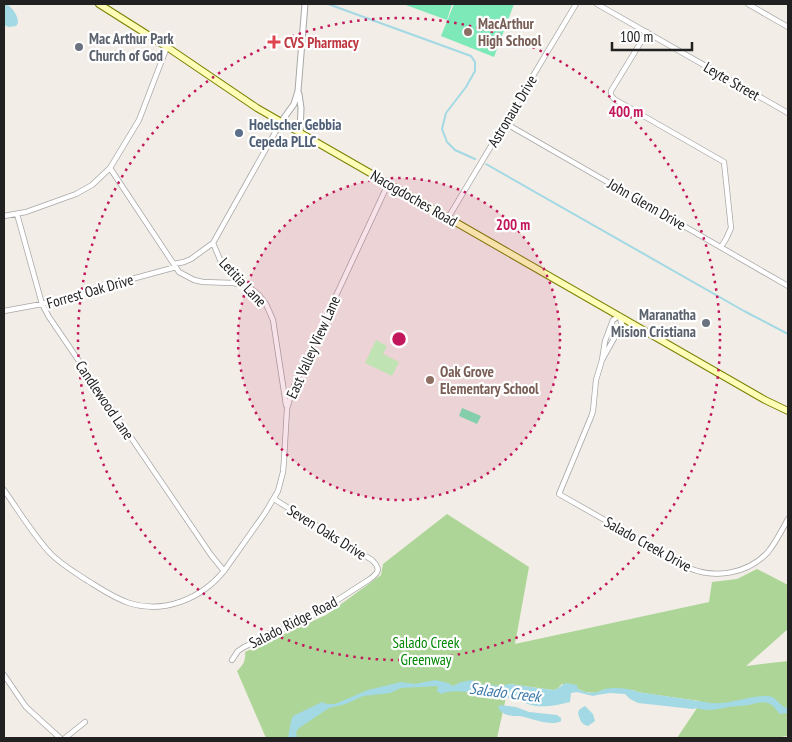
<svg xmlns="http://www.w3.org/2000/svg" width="792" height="742" font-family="'PT Sans Narrow',sans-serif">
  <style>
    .forest { fill: #add597 }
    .park { fill: #c0ffc1 }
    .pitch { fill: #7de8b8 }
    .water { fill: #a3d9e4 }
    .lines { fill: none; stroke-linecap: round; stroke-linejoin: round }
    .stream { stroke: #a3d9e4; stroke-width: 2 }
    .minor-casing { stroke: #a8a8a8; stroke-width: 6 }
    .tertiary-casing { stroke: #a8a8a8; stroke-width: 7 }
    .secondary-casing { stroke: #797f00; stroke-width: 8 }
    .minor { stroke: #fff; stroke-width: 4.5 }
    .tertiary { stroke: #fff; stroke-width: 5 }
    .secondary { stroke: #fffeb7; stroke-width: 6 }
    .ring { fill: none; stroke: #c2185b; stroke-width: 2.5; stroke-dasharray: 2.5 5 }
    .education-dot { fill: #8d6e63; stroke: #fff; stroke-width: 2 }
    .health-dot { fill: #e0444e; stroke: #fff; stroke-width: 2 }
    .worship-dot { fill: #6b7280; stroke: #fff; stroke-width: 2 }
    .service-dot { fill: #5c6f8a; stroke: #fff; stroke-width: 2 }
    .labels { text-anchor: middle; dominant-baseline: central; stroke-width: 4.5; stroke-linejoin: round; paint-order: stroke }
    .education-label { font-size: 15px; font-weight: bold; fill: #785e54; stroke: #fff; text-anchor: start }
    .worship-label { font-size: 15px; font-weight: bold; fill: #5b616d; stroke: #fff; text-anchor: start }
    .health-label { font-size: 15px; font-weight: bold; fill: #be3a42; stroke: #fff; text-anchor: start }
    .street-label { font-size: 15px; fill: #212121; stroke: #fff }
    .service-label { font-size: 15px; font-weight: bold; fill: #4e5e75; stroke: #fff; text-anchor: start }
    .park-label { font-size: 15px; fill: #018704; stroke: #fff }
    .water-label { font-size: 16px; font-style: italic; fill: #3d7aab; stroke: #fff }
    .centre { fill: #c2185b; stroke: #fff; stroke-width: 2.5 }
    .ring-label { font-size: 15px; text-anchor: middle; font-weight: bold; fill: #c2185b; stroke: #fff; stroke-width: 4.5; stroke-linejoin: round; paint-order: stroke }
  </style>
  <rect width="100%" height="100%" fill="#f2ede6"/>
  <path class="forest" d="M447 514 529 567 515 644 709 602 712 582 737 579 757 569 788 585V629L746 666 788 661V736L773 738H677L697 708 700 701 656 695 638 692 633 690 605 689 596 693 585 692 578 689 562 684 557 689 553 690 509 684 497 738H440L431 737 423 738H266L237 671C243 665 246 661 245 652L326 615 381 575 383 564Z"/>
  <path class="park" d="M376 340 387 346 383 354 399 362 392 376 365 363Z"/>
  <path class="pitch" d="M403 4H452L447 20Z
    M454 4H514L494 57 441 36Z
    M462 408 481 416 477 424 459 416Z"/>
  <path class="water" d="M4 4H7C13 9 18 15 18 23L16 26 9 27 4 25Z
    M436 680C442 682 448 682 453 686L461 682 472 680 481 684 502 686 509 684 553 690 557 689 565 683 577 685 578 689C584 692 591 694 598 692 598 692 604 689 605 689 615 687 629 688 638 692L705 702C725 707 745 696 765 696 778 695 777 706 788 708V713L780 714C776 710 774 705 768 703 762 701 755 703 749 705 742 706 735 706 729 707 717 709 708 712 697 708L693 709 638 703 630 699 625 694 610 693 597 695 593 696 577 692 571 693 570 702C559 705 543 708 531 705 526 704 522 700 517 699 511 698 504 698 498 697 483 695 454 687 441 694L437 691 438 687 437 686 401 688 390 693 363 696 346 704 329 708 299 728 296 732 297 738H288L291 721 293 716 322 702 327 704H335L368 690 401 682 414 684Z
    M501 705 516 707 529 712 557 715 561 718V721C551 727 531 718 520 716 516 716 511 716 508 715 503 714 500 711 498 707Z
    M585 706 593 714 595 721 588 726C581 725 579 718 578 712L580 709Z"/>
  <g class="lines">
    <path class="stream" d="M328 4 471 56 475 62V71L466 87 446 113 442 129 447 142 455 150 475 159
      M486 164 744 311 788 334"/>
    <defs>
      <path id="minor" d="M597 4 788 113
        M748 4 788 27
        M647 32 611 91V95L614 99 724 162 731 228 726 239 721 247
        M505 123 788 286
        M110 168 179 272 194 280 203 282 233 283 247 286
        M17 214 42 304 49 317 211 555 224 571
        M4 216 26 212 76 194 92 185 110 168 139 120 167 47
        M448 218 576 4
        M213 243 221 262 229 271 259 295 266 304 273 320 286 405
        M174 264 184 262 191 259 213 243 281 122
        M4 311 42 304 81 295 117 283 176 267
        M602 360 622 324 619 316 613 320 605 341 602 360 596 380 593 411 591 417 559 494 689 568C715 579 748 574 768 552 776 542 782 530 788 519
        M4 490C19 511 33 535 51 554 62 565 76 573 88 581 101 589 114 598 129 603 164 614 201 599 224 571L265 513 278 491 283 472 284 460 287 409 293 388 388 184
        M232 660 238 651 244 647 319 612 370 579C380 572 380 568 372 560L274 499
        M4 675 26 707 60 738
        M65 738 85 722"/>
      <path id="tertiary" d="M299 94 301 108 300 133
        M281 122 294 104 298 91 305 4"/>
      <path id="secondary" d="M99 4 167 47 257 108 765 400 788 411"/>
    </defs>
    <use href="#minor" class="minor-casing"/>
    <use href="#tertiary" class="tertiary-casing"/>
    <use href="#secondary" class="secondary-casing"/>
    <use href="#minor" class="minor"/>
    <use href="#tertiary" class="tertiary"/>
    <use href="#secondary" class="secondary"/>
  </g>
  <circle cx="399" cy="339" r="161" fill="#c2185b" fill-opacity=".12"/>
  <g class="ring">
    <circle cx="399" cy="339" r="161"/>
    <circle cx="399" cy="339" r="321"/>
  </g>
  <g class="education-dot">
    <circle cx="468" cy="32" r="5"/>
    <circle cx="430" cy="380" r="5"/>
  </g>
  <path class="health-dot" d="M271.5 34.5h5v5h5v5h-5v5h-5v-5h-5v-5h5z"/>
  <g class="worship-dot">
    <circle cx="79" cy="47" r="5"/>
    <circle cx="706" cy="323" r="5"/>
  </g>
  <circle class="service-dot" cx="239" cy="133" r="5"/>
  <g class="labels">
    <g class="education-label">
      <text x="478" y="23">MacArthur<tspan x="478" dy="17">High School</tspan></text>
      <text x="440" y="371">Oak Grove<tspan x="440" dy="17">Elementary School</tspan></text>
    </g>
    <g class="worship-label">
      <text x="89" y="38">Mac Arthur Park<tspan x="89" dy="17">Church of God</tspan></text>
      <text x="696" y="314" text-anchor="end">Maranatha<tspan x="696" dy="17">Mision Cristiana</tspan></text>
    </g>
    <g class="health-label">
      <text x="284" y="42">CVS Pharmacy</text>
    </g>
    <g class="street-label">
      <text transform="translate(732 81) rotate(30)">Leyte Street</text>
      <text transform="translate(512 111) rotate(-59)">Astronaut Drive</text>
      <text transform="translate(414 198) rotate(30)">Nacogdoches Road</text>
      <text transform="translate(647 204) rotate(30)">John Glenn Drive</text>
      <text transform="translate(243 282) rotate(47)">Letitia Lane</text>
      <text transform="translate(90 291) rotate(-16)">Forrest Oak Drive</text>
      <text transform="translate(313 347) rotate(-66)">East Valley View Lane</text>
      <text transform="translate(105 400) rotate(56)">Candlewood Lane</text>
      <text transform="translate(327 532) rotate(32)">Seven Oaks Drive</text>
      <text transform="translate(648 544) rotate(29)">Salado Creek Drive</text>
      <text transform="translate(293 622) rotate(-27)">Salado Ridge Road</text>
    </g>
    <g class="service-label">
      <text x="249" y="124">Hoelscher Gebbia<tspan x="249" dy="17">Cepeda PLLC</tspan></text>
    </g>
    <g class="park-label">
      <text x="426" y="642">Salado Creek<tspan x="426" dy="17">Greenway</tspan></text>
    </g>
    <g class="water-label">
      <text transform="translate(505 692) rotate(7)">Salado Creek</text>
    </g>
  </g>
  <circle cx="399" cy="339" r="8" class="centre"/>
  <g class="ring-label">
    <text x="626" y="117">400 m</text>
    <text x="513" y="230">200 m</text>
  </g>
  <rect width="792" height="742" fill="none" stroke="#212121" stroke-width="10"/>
  <path d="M612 42v8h80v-8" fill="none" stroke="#212121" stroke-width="2.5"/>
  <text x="620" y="42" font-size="15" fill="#212121" stroke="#ffffff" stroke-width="4" paint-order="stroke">100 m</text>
</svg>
